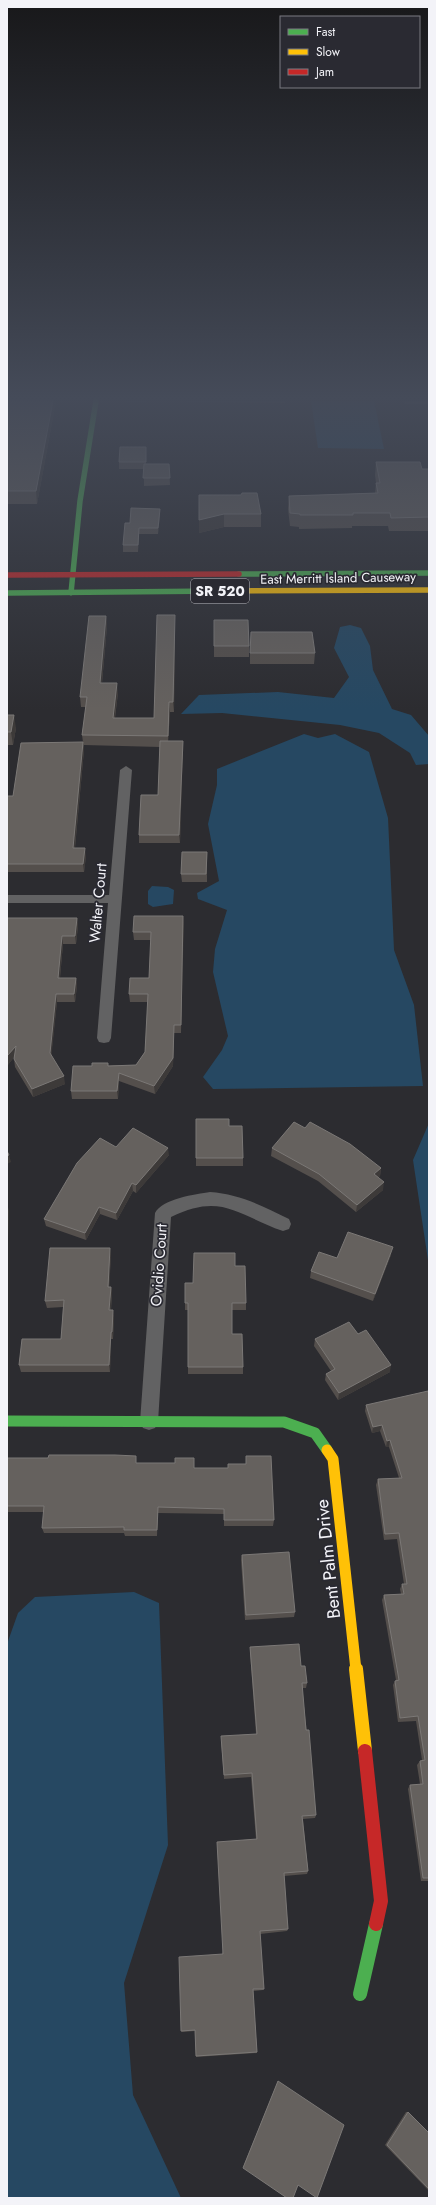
<svg xmlns="http://www.w3.org/2000/svg" width="436" height="2205" font-family="Jost,sans-serif">
  <style>
    .water { fill: #264862 }
    .lines { fill: none; stroke-linecap: round; stroke-linejoin: round }
    .street { fill: #626263; fill-rule: evenodd }
    .fast-far2 { stroke: #4caf50; stroke-width: 5.5 }
    .fast-far1 { stroke: #4caf50; stroke-width: 11 }
    .fast { stroke: #4caf50; stroke-width: 14 }
    .slow-far2 { stroke: #ffc107; stroke-width: 5.5 }
    .slow-far1 { stroke: #ffc107; stroke-width: 11 }
    .slow { stroke: #ffc107; stroke-width: 14 }
    .jam-far1 { stroke: #c62828; stroke-width: 5.5 }
    .jam { stroke: #c62828; stroke-width: 14 }
    .wall { fill: #544f4c }
    .shaded-wall { fill: #3d3a39 }
    .building { fill: #65615e; stroke: #7b7876 }
    .labels { text-anchor: middle; dominant-baseline: central; stroke-width: 3.5; stroke-linejoin: round; paint-order: stroke }
    .far-street-label { font-size: 13px; fill: #f3f3f8; stroke: #2a2a32 }
    .shield { fill: #2a2a32; stroke: #b7b7bd; stroke-width: 1 }
    .shield-label { font-size: 14px; font-weight: bold; fill: #f3f3f8 }
    .street-label { font-size: 15px; fill: #f3f3f8; stroke: #2a2a32 }
    .near-street-label { font-size: 18px; fill: #f3f3f8; stroke: #2a2a32 }
  </style>
  <rect width="100%" height="100%" fill="#2c2c30"/>
  <path class="water" d="M311 401H374L384 449 318 448Z
    M350 625 361 628 370 646 373 670 392 709 411 715 429 736V764L416 765 410 753 379 733 340 725 222 713 181 714 199 695 278 692 334 698 349 677 334 648 340 627Z
    M304 734 318 738 335 734 369 752 388 818 394 950 414 1005 423 1086 213 1089 203 1077 222 1050 228 1036 213 972 215 949 227 910 198 899 197 893 219 881 208 824 217 785V769Z
    M152 886 168 887 174 890 173 904 153 907 148 904V891Z
    M429 1123V1267L413 1160Z
    M134 1592 159 1603 168 1845 124 1983 133 2095 181 2198H7V1644L18 1613 35 1597Z"/>
  <g class="lines">
    <path class="street" d="M126 766 132 770 111 1038 109 1042 104 1043 99 1042 97 1038 108 903H7V895H109L120 770Z
      M210 1192C239 1194 263 1206 289 1219L291 1224 289 1229 283 1231C237 1215 222 1192 171 1217L158 1422 155 1428 149 1430 143 1428 140 1422 155 1213C162 1199 196 1194 210 1192Z"/>
    <path class="fast-far2" d="M239 574 429 573
      M7 593 220 591
      M71 593 80 501 96 401"/>
    <path class="fast-far1" d="M7 1421 284 1422 315 1433 327 1450"/>
    <path class="fast" d="M360 1994 376 1924"/>
    <path class="slow-far2" d="M220 591 429 590"/>
    <path class="slow-far1" d="M327 1450 333 1459 356 1670"/>
    <path class="slow" d="M356 1669 365 1751"/>
    <path class="jam-far1" d="M7 575 239 574"/>
    <path class="jam" d="M365 1751 381 1901 376 1924"/>
  </g>
  <path class="wall" d="M7 401H56L37 504H7Z
    M126 401H147V402H126Z
    M186 401H285V403L186 402Z
    M404 401H429V404H405Z
    M146 454V464H169L170 485 144 486V469H119V462Z
    M376 462 422 469H429V531H389L388 526H352V528L299 529V527L290 526 288 509 289 496 375 493 376 483 375 475Z
    M199 495 261 514V527H224L199 533Z
    M160 509V515L158 534H139L138 552H123V545L130 523Z
    M106 616 107 626 102 683 118 693 115 718H154L175 625 174 712H170L168 741H183L180 843H139V835L158 795 160 747 84 745V750L75 848 86 856 84 872H7V796H13L83 742 82 735 86 707H81L80 697Z
    M214 620 249 646V657H214Z
    M250 653H315L314 664H250Z
    M7 715 16 728 13 745H7Z
    M207 852V882H182L181 874Z
    M183 916 181 1033H174L173 1066 155 1094 119 1081 118 1099H72L71 1091 92 1066 136 1065 145 1052 148 1002H130L129 994 149 978 151 940H134L133 932Z
    M7 918H77L78 926 76 944H63L60 978H76L77 986 75 1002H57L51 1056 65 1084 33 1097 15 1067 14 1059V1057L7 1066Z
    M196 1119 229 1126 243 1158V1166H196Z
    M116 1147 169 1155 136 1193 133 1191 117 1220 100 1214 86 1240 46 1226 44 1219Z
    M272 1148 381 1168 380 1176 378 1177 383 1190 356 1212 318 1181 271 1156Z
    M111 1255 109 1287H111L112 1294 111 1310 114 1317 113 1339H111L110 1372H21L19 1365 61 1339 63 1307 47 1308 45 1301Z
    M391 1255 373 1301 310 1278 311 1271 337 1258Z
    M235 1266 246 1303V1310H232V1334L243 1367V1374H188V1310H185V1303L193 1283Z
    M358 1334 390 1372 338 1400 325 1380 326 1374 331 1371 314 1346 315 1339Z
    M429 1395V1881H421L408 1789 410 1785 420 1784 417 1765 420 1761 422 1760 416 1721 398 1722 393 1685 395 1681 396 1680 382 1600 384 1595 401 1594 400 1589 402 1584H404L397 1539 384 1540 376 1485 378 1479 399 1478 389 1447H386L380 1431 372 1433 365 1411 366 1405Z
    M246 1456 274 1520 273 1526H224V1514L158 1513 157 1536H125L124 1533H44L42 1528 44 1512H7V1458L137 1463 194 1468H228L246 1464Z
    M242 1555 295 1612 294 1617 245 1620 241 1560Z
    M250 1647 301 1666 307 1683 306 1688H302L316 1815 315 1818 303 1819 308 1871 307 1874 284 1876 288 1929 287 1931 260 1934 264 1989 263 1990 253 1991 257 2052V2053L196 2057 195 2031 182 2032 181 2031 222 1954 256 1839 251 1777 224 1779 221 1741 256 1734 250 1652Z
    M278 2081 298 2185 287 2198 243 2167Z
    M406 2112H408L429 2133V2191L385 2145Z"/>
  <path class="shaded-wall" d="M53 401H56L37 504 36 491Z
    M160 509V515L158 534V528Z
    M224 514V527L199 533V520Z
    M175 615V625L174 712 173 702Z
    M106 616 107 626 101 693 100 683Z
    M117 683 118 693 113 728V718Z
    M169 702 170 712 168 747V736Z
    M14 715 16 728 13 745 11 732Z
    M183 741V749L180 843 179 835Z
    M83 742 84 750 74 856 73 848Z
    M85 848 86 856 84 872 83 864Z
    M183 916 184 924 181 1033V1025Z
    M77 918 78 926 76 944 75 936Z
    M62 936 63 944 59 986 58 978Z
    M76 978 77 986 75 1002 74 994Z
    M56 994 57 1002 51 1061 50 1053Z
    M174 1025 173 1066 155 1094 154 1086Z
    M16 1046 17 1054 7 1066V1056Z
    M119 1073V1081L118 1099 117 1091Z
    M64 1076 65 1084 33 1097 32 1089Z
    M168 1148 169 1155 136 1193V1185Z
    M9 1155 11 1162 7 1164V1156Z
    M381 1168 380 1176 373 1181 374 1174Z
    M384 1182 383 1190 356 1212 357 1205Z
    M132 1183 133 1191 117 1220 116 1213Z
    M7 1203 9 1211 8 1240 7 1238Z
    M99 1207 100 1214 86 1240 85 1233Z
    M393 1247 391 1255 373 1301 375 1294Z
    M110 1248 111 1255 109 1294 108 1287Z
    M111 1287 112 1294 110 1317 109 1310Z
    M113 1310 114 1317 113 1339 112 1332Z
    M111 1332V1339L110 1372 109 1365Z
    M391 1365 390 1372 338 1400 339 1393Z
    M382 1425 380 1431 372 1433 373 1427Z
    M390 1440 389 1447H386L387 1441Z"/>
  <path class="building" d="M7 401H53L36 491H7Z
    M120 447H146V462H119Z
    M376 462H420L422 469H429V517L391 518 390 513H353V515H300V514L290 513 289 496 378 493 376 483H380Z
    M144 464H169L170 478H143Z
    M242 493H257L261 514H224L199 520V495H241Z
    M131 508 160 509 158 528H139L138 545H123L125 523H130Z
    M157 615H175L173 702H169L168 736 82 735 87 697H80L89 616H106L100 683H117L113 718H154Z
    M214 620H248L249 646H214Z
    M251 632H312L315 653H250Z
    M7 715H14L11 732H7Z
    M160 741H183L179 835H139L141 795H158Z
    M83 742 73 848H85L83 864H7V796H13L21 743Z
    M182 852H207L206 874H181Z
    M134 916H183L181 1025H174L173 1058 154 1086 119 1073 117 1091H71L73 1066H92V1063H108V1066L136 1065 145 1052 148 994H129L130 978H149L151 932H133Z
    M7 918H77L75 936H62L58 978H76L74 994H56L50 1053 64 1076 32 1089 14 1059 16 1046 7 1056Z
    M196 1119H229V1126H242L243 1158H196Z
    M294 1122 305 1128 310 1122 350 1144 381 1168 374 1174 384 1182 357 1205 319 1174 272 1148Z
    M133 1128 168 1148 136 1185 132 1183 116 1213 99 1207 85 1233 44 1219 77 1163 100 1138 116 1147Z
    M7 1151 9 1155 7 1156Z
    M348 1232 393 1247 375 1294 311 1271 319 1252 337 1258Z
    M50 1248H110L108 1287H111L109 1310H113L112 1332H111L109 1365H19L22 1339H61L64 1300 45 1301Z
    M194 1253H235V1266H245L246 1303H232V1334H242L243 1367H188V1303H185V1283H193Z
    M349 1322 358 1334 366 1330 391 1365 339 1393 326 1374 335 1369 315 1339Z
    M428 1391 429 1395V1878H423L410 1785 423 1784 420 1761 425 1760 418 1716 400 1718 395 1681 399 1680 384 1595 404 1594 402 1584H407L399 1533 385 1534 378 1479 402 1478 390 1440 387 1441 382 1425 373 1427 366 1405Z
    M49 1455H115L136 1456V1463H175V1458H194V1468H228V1464H246V1456H271L274 1520H224V1509L158 1507 157 1530H124V1527L42 1528 44 1506H7V1458H48Z
    M289 1552 295 1612 246 1615 242 1555Z
    M299 1644 301 1666H305L307 1683H302L306 1730H309L316 1815 302 1816 308 1871 284 1873 288 1929 260 1931 264 1989H253L257 2052 196 2056 195 2030 181 2031 179 1957 223 1954 217 1842 257 1839 252 1773 224 1775 221 1736 257 1734 250 1647Z
    M278 2081 344 2125 317 2198 298 2185 293 2198H287L243 2168Z
    M408 2112 429 2133V2189L387 2145Z"/>
  <linearGradient id="sky" x2="0" y2="1"><stop stop-color="#18181a"/><stop offset="0.56" stop-color="#454b59"/><stop offset="1" stop-color="#454b59" stop-opacity="0"/></linearGradient>
  <rect width="436" height="710" fill="url(#sky)"/>
  <g class="labels">
    <g class="far-street-label">
      <text transform="translate(338 578) rotate(-1)">East Merritt Island Causeway</text>
    </g>
    <rect class="shield" x="191" y="579" width="58" height="24" rx="3"/>
    <g class="shield-label">
      <text x="220" y="591">SR 520</text>
    </g>
    <g class="street-label">
      <text transform="translate(98 903) rotate(-85)">Walter Court</text>
      <text transform="translate(159 1265) rotate(-86)">Ovidio Court</text>
    </g>
    <g class="near-street-label">
      <text transform="translate(328 1559) rotate(-96)">Bent Palm Drive</text>
    </g>
  </g>
  <rect width="436" height="2205" fill="none" stroke="#f3f3f8" stroke-width="16"/>
  <rect x="280" y="16" width="140" height="72" fill="#2a2a32" stroke="#7a7a81"/>
  <rect x="288" y="29" width="20" height="6" fill="#4caf50" stroke="#7a7a81"/>
  <text x="316" y="36" font-size="12" fill="#f3f3f8">Fast</text>
  <rect x="288" y="49" width="20" height="6" fill="#ffc107" stroke="#7a7a81"/>
  <text x="316" y="56" font-size="12" fill="#f3f3f8">Slow</text>
  <rect x="288" y="69" width="20" height="6" fill="#c62828" stroke="#7a7a81"/>
  <text x="316" y="76" font-size="12" fill="#f3f3f8">Jam</text>
</svg>
